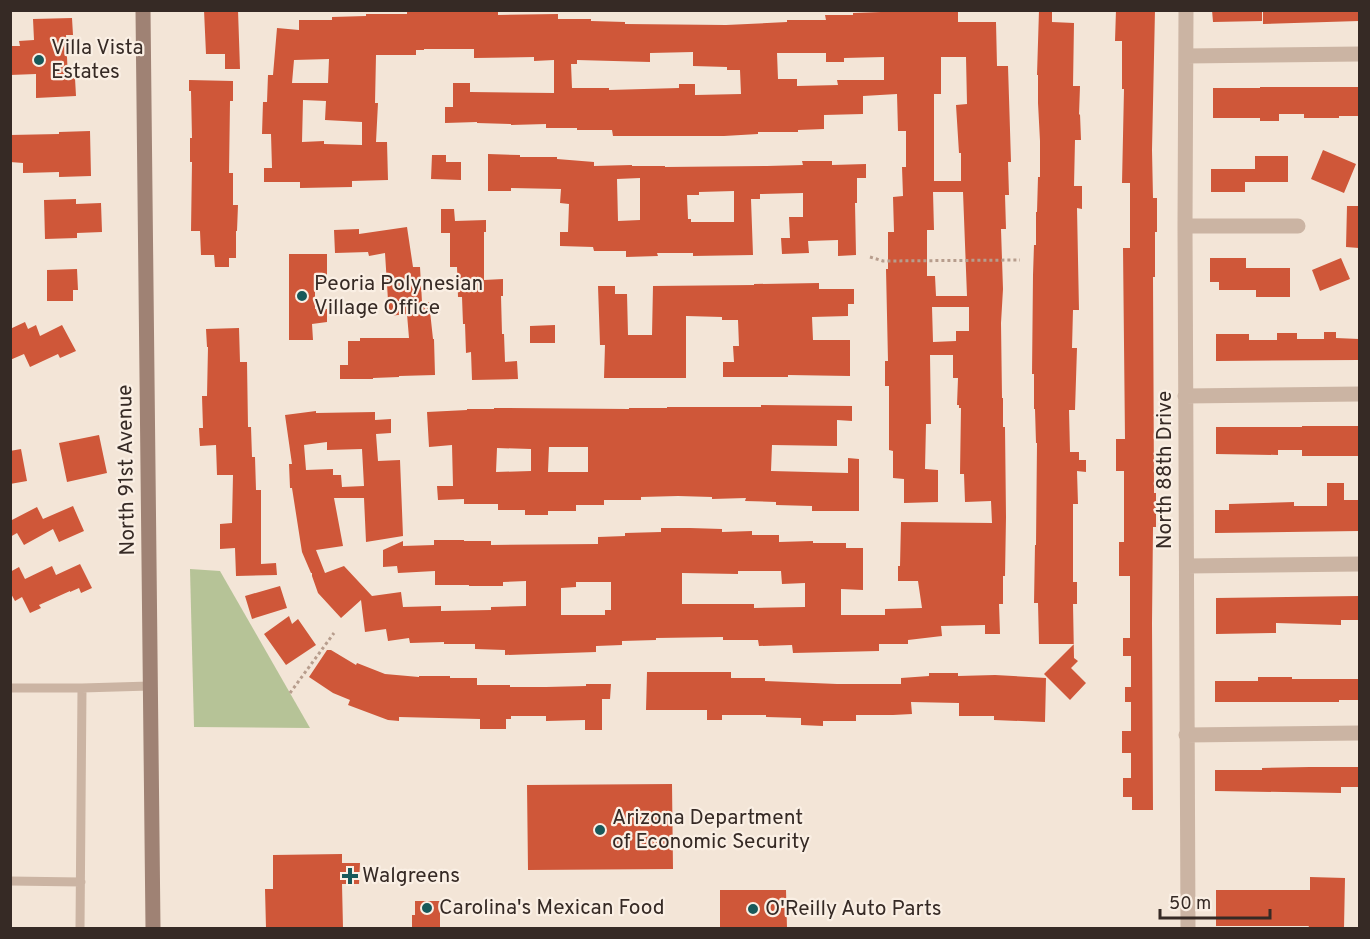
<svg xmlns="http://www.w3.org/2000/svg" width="1370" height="939" font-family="Overpass,sans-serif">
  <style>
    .park { fill: #b6c397 }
    .building { fill: #cf5739; fill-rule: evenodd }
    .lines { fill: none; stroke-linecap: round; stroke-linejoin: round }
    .path { stroke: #b79d8d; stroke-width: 3; stroke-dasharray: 3 3; stroke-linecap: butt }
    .lane { stroke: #cbb4a3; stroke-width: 9 }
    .street { stroke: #cbb4a3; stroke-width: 15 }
    .secondary { stroke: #9f8274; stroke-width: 15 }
    .poi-dot { fill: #18595a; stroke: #faefe4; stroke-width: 2 }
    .labels { text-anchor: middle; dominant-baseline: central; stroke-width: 4.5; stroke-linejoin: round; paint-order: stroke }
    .poi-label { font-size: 21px; fill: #362a25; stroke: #faefe4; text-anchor: start }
    .street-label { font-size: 21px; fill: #362a25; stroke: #faefe4 }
  </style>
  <rect width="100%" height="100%" fill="#f3e5d7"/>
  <path class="park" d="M190 569 220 571 310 728 194 727Z"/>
  <path class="building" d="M204 10H238L240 69H225V54H206Z
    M880 10H958V22H996L997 66H1008L1011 162H1008L1009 195H1005L1006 229H1001L1003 289 1001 323 1002 398H1003V427H1005L1006 517 1005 576H1003V604H999L1000 634H985V625L941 626 942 636 908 640V644H879V651L793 653 792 645 759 646 758 640H723V637L656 638V640L622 641V645L596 646V652L505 655V650L475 649V644H444V642L410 643 409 638 388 641 386 629 365 632 361 600 341 618 318 593 312 576V573H311L302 552 292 488H290L289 464H292L285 415 316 411V413L375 412V420L391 419V433L376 434 378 461 400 460 403 536 366 542 364 498H334L343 546 316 550 325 573 344 566 372 596 401 592 403 607 441 606V611L491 610V607L526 606V581L503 582V586H469V585H435V571L398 573 397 566 383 567V550L403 541V546L434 545V540H464V541H491V545L598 544V537L625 536V533L661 532V528H690L722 529V532L752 531V535H779V542L813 541V543H846V548H863V590L841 589V615H885V609L922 608 918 581H898V566H900L901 522 992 523 991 501 965 502 964 474H960L961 408H959V405H957L958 378H953V355H930L931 424H926L925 469 938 470V502L904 503V479L893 478V451L889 450V386H885V361H888L886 269H888V232H894L893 197 903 196 902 167H906V131H898L897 94 863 96V114L824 115V129L798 130V132H758V134L724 136H613L612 130H577V128H546V124L511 125V124L477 123V122L445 123V107H453V83H470V92L554 93V60L534 61V57L474 58V49H424V50H416V55H376L375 103H378L376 142H387L388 180 352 181V187L300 188V182H264V168H272L271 134H262L263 102H267L268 75H273L277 28 299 30V20H332V17L366 16V14H407V12H498V15L558 14V19H591V21L625 22V24L726 25 787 22V20H826L825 15H853V13L881 12ZM693 52V66L727 67V70H740L741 94 695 95V84H679V88L609 90V88H572L571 64H577V60L650 62V53ZM777 53H826V62H844V58L884 57V80H837L838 85 797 86V79H778ZM941 57H966L967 104 956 105 959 153H961V181H934V94H941ZM329 59 328 83H292L294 60ZM303 100 326 101 325 120 362 122V145L324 144V141L302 142ZM933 192H963L967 296H936L935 276H927V230H934ZM932 307H969V331H956V341L933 342ZM327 442V450L362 449 364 486 342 487 341 475H333V469L306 470 304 445ZM738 571H781L782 584 805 583V607L754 608V604H682V573L738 574ZM576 582H611V610H605V615H561V588L576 587Z
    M1039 10H1052V22L1074 23 1073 86H1080L1079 115 1080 114 1081 140H1075L1074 186H1082V209L1077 208 1079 310H1073L1072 348H1077L1075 410H1069L1070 452H1079V460H1086V472L1077 471 1078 504H1073V582H1077V604H1073L1074 658 1078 661 1071 668 1086 683 1070 700 1044 674 1074 644H1039L1038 603H1034L1035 545H1036L1037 443H1036L1035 409H1034V374H1032L1033 275 1034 245H1036V212H1037L1038 177H1040V141L1038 103V75H1037Z
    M1116 10H1155L1152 150 1153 198H1157V232H1155V277H1153L1154 493H1156V527H1153L1152 623 1153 810H1132V797H1123V778H1131V753H1122V731H1131V702H1125V687H1131V656H1123V638H1130V576H1119V542H1124V471H1116V439H1125L1123 248H1130V183H1122L1124 89H1122V41H1115Z
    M1212 10H1262V21L1213 22Z
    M1263 10H1359V21L1263 24Z
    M72 18 73 35H66L68 79 75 78 76 96 36 98V74L10 75V46H20L19 41 34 40 33 19Z
    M189 80 233 81V101H230L229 173H233V205H238L237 231H236V258H229V267H215L214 255H201L200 231H191L192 162H190V138H192L191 91H189Z
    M1260 87H1359V116H1339V118H1304V114H1279V121H1260V118H1213V88H1260Z
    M90 131 91 176 59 177V172L23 173V163L10 162V135L59 134V132Z
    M1323 150 1356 164 1344 193 1311 179Z
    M488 154 520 155V157H557V159L594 162V166L632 165V166H665V167L767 166 803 165 802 161H832V165L866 164V178H857V203H855L856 255 838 256V240L808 241 809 253 782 254 781 238H790L789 217H803V193L760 194V199H751L753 255 693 256V253H657L658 256 626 257V251H594L593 247 560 246V232H568L569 204 560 203 561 189 511 188V191H488ZM640 178V220L618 221 617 179ZM734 191V222H691V219H688L687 195H699V192Z
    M432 155H446V162H461V180L431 179Z
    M1255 156H1288V182H1245V192H1211V169H1255Z
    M76 199V204L101 203 102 232 77 233V238L45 239 44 200Z
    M1347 206H1359V248L1346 247Z
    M441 209H454L455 221 486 220V232H484V280L503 279V296H501L502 334H504L505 362 517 361 518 379 472 380 471 352 466 353 465 324H463L462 297H458L457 267H450V233H441Z
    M407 227 413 267H420L422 302H429L433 339H434L435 375 399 376V377L373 378V379H340V365H348V341H360V338H409L407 314 389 316 385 253 369 256 368 252 335 253 334 230 359 229V234Z
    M289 254H327V283H315V309H327V322L312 324 313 340H289Z
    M1210 258H1246V268H1290V297H1256V290H1219V282H1210Z
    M1341 258 1350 279 1320 291 1312 270Z
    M77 269 78 290H73V301H47V270Z
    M819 283V289H854V304H848V316L812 317 813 340H850V376L788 375V377H723V362H734L733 346H739L738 320H722V317L686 316V378H604L605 345H600L598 286H615V294H627L628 335H652L653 286 754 285V284Z
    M25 322 28 329 36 325 40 336 62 325 76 351 60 358 58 354 30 367 24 354 10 360V329Z
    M555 325V343H530V326Z
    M239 328 240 362H247L248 427H251L252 457H255L256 490H261V564L276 563 277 575 236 576 235 548 220 549V524L232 523 233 475H217L216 445 200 446 199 428H203L202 396H207L208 347H207L206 329Z
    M1324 332H1336V338L1359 339V360L1216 361V334H1249V340H1277V333H1297V339H1324Z
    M761 405 852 406V421L837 420V446L772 445 771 471 848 473V458L859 459V511H812V506L776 505V502L745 501 746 498 712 499V497L678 496 641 497V500H604V505H576V511H548V515H525V510H498V504H464V499L438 500 437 486H453L452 445 429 447 427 412 467 410V409H494V408L629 409V408H667V407H761ZM549 447H588V472H548ZM497 448 531 449V471L496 472Z
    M1302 426H1359V456H1302V450H1278V455L1216 454V427H1302Z
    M99 435 107 473 67 482 59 443Z
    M21 449 27 481 10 484V451Z
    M1327 483H1344V500H1359V531L1215 533V510H1229V504L1294 502V506H1327Z
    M73 506 84 531 59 542 53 529 24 545 17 533 10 537V521L37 507 43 519Z
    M80 564 92 588 81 593 79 588 70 592V591L39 605 41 608 30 613 22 597 15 601 10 592V572L19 567 25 579 52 566 56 575Z
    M280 586 287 608 252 619 245 596Z
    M1359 596V620H1341V625L1276 623V633L1216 634V598Z
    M289 616 292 624 298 619 316 645 286 665 264 634Z
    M327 650H331L356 665 357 663 385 674 419 677V676H450V678H477V685H510V687H546L586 686V684H611L610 699H602V730H585V720L546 721V716H511V719H506V729H480V719L399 717V721L388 720 348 705 350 700 333 693 309 677Z
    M647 672H731V678H765V681L837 684H901V678L929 676V673H958V676L995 675 1046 678 1045 722 994 720V716H959V703L911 702 912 714 893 715H856V721H823V726L801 725V718L766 717V715H722V720H707V710H646Z
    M1258 677H1292V679H1359V700H1339V702H1215V681H1258Z
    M1310 767H1359V787H1341V793L1215 791V770H1262V768Z
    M672 784 673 869 528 870 527 785Z
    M342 854V863H360L359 884H342L343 928H266L265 889H273V855Z
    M1310 877 1345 878 1344 928H1308L1309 926H1216V890H1310Z
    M720 890H786L787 928H720Z
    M415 901H440V928H412V915H415Z"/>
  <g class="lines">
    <path class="path" d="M870 257 883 261 1020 260
      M290 693 334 633"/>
    <path class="lane" d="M10 688H82
      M10 881 81 882
      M80 928 82 688 150 686"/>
    <path class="street" d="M1186 10 1185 226 1188 928
      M1186 56 1360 54
      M1185 226H1298
      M1185 396 1360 394
      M1187 566 1360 564
      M1186 735 1360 733"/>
    <path class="secondary" d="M143 10 153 928"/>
  </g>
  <g class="poi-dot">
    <circle cx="39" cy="60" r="6"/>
    <circle cx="302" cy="296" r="6"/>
    <circle cx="600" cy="830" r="6"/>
    <path d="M347 867h6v6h6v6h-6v6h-6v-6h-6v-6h6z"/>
    <circle cx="427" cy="908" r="6"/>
    <circle cx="753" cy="909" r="6"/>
  </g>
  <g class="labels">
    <g class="poi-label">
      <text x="51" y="48">Villa Vista<tspan x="51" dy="24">Estates</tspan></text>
      <text x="314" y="284">Peoria Polynesian<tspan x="314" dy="24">Village Office</tspan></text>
      <text x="612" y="818">Arizona Department<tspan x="612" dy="24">of Economic Security</tspan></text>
      <text x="362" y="876">Walgreens</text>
      <text x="439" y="908">Carolina's Mexican Food</text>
      <text x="765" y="909">O'Reilly Auto Parts</text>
    </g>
    <g class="street-label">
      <text transform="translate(127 470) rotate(-91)">North 91st Avenue</text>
      <text transform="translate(1165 470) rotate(-90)">North 88th Drive</text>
    </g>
  </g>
  <rect width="1370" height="939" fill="none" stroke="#362a25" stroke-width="24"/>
  <path d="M1160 909v9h110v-9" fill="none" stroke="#362a25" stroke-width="3"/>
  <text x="1169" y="909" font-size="18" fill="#362a25" stroke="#faefe4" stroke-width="4.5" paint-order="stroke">50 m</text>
</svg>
